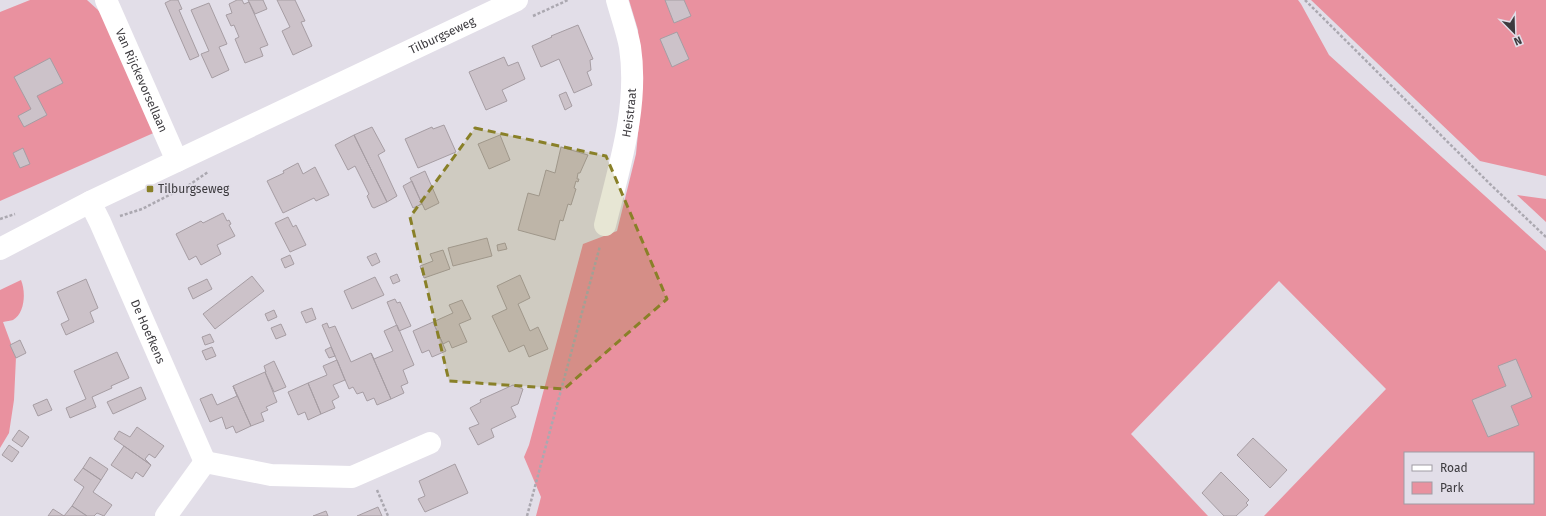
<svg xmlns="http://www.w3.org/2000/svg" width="1546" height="516" font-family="'Fira Sans',sans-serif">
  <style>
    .green { fill: #e9919f; fill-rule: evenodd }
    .building { fill: #ccc2c9; stroke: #a69da3 }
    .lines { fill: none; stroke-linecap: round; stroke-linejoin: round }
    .path { stroke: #aba8b0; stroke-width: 2.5; stroke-dasharray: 3 2; stroke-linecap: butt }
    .street { stroke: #fff; stroke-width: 22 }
    .secondary { stroke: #fff; stroke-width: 22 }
    .marked { fill: #898028; fill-opacity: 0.2; stroke: #898028; stroke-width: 3; stroke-dasharray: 8 5; stroke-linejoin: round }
    .poi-dot { fill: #898028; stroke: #e2dee8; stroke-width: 1.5 }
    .labels { text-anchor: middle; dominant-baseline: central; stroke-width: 3.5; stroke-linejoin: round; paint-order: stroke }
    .street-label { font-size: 12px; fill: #3c3a3e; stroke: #e2dee8 }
    .poi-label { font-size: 12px; fill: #3c3a3e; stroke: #e2dee8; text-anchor: start }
  </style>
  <rect width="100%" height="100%" fill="#e2dee8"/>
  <path class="green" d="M30 0H87L98 10 105 19 158 131 0 201V12Z
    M629 0H1298L1301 4 1329 55 1546 251V516H1264L1386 389 1279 281 1131 434 1208 516H536L541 497 524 457 529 445 583 244 617 231 636 154 642 93 638 30ZM1405 453H1533V503H1405Z
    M1311 0H1546V176L1480 161Z
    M1517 195 1546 199V222Z
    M21 280C26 292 25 313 13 320 11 321 6 321 3 322L16 357 14 400 9 433 0 448V290Z"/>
  <path class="building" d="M171 0H178L182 9 179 10 199 56 190 60 165 3Z
    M237 0H242L244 4 249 2 268 45 260 48 263 56 245 63 235 39 239 37 234 25 231 26 226 15 232 13 229 4Z
    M248 0H263L267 9 255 14Z
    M277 0H295L305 21 301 22 312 46 293 55 282 31 290 27Z
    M665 0H684L691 16 674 23Z
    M209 3 227 44 219 47 229 70 212 78 201 54 209 51 191 10Z
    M578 25 593 59 590 60 591 70 587 72 592 85 574 93 559 59 541 67 532 46 552 37 551 36Z
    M677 32 689 59 672 67 660 39Z
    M504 57 508 66 518 62 525 79 502 90 507 101 486 110 469 72Z
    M50 58 63 83 37 96 47 115 24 127 18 116 31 109 14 77Z
    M566 92 572 106 565 110 559 95Z
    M444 125 456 152 418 168 405 139 432 127 433 129Z
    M372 127 385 151 378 155 397 196 387 202 354 135Z
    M354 135 387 202 374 208 372 207 367 196 369 194 355 166 348 170 335 145Z
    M500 135 510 160 489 169 478 144Z
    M561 147 588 155 580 173H578L577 179H579L578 182 576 181 574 188 576 189 571 205 568 204 563 221 560 220 555 240 518 230 528 193 539 196 546 170 555 173Z
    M23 148 30 164 20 168 13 153Z
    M298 163 303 174 315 167 329 195 316 201 314 198 283 213 267 181 284 173 283 171Z
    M425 171 439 203 425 210 410 178Z
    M412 181 422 204 413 208 403 186Z
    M223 213 227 221 229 220 231 224 229 225 235 236 217 245 221 254 201 265 196 256 189 260 176 234 201 221 203 223Z
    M288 217 293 227 296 225 306 245 290 252 275 223Z
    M487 238 492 256 453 266 448 248Z
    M505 243 507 249 498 251 497 245Z
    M443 250 450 269 424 278 420 266 433 261 430 254Z
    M376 253 380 262 372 266 367 257Z
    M290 255 294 264 285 268 281 259Z
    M397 274 400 281 393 284 390 277Z
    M520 275 530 298 518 304 530 331 538 327 548 349 529 357 524 345 509 352 492 316 507 309 497 286Z
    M252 276 264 291 215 329 203 314Z
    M375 277 384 295 352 309 344 291Z
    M86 279 98 308 90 312 94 322 66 335 61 324 69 320 57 292Z
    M207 279 212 289 193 299 188 288Z
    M395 299 397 303 400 302 411 326 399 331 387 302Z
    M462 300 471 319 459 324 467 342 452 348 449 341 443 344 433 322 453 313 449 305Z
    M312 308 316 319 306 323 301 312Z
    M274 310 277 317 268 321 265 314Z
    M433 322 446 351 432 357 429 350 422 353 413 331Z
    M327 323 329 328 335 326 351 362 371 353 391 399 377 405 374 398 367 401 363 392 357 394 353 387 349 389 322 325Z
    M281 324 286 335 276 339 271 328Z
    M397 325 414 365 403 370 408 383 401 386 404 393 391 399 371 353 374 359 393 351 384 331Z
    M210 334 214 342 205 345 202 337Z
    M20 340 26 353 16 358 10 345Z
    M212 347 216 356 206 360 202 351Z
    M331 347 335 356 329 358 325 350Z
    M117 352 129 378 111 386 112 388 92 397 96 407 70 418 66 408 86 399 74 371Z
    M1516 359 1532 397 1511 406 1519 425 1488 437 1472 400 1506 386 1498 366Z
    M337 360 345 380 333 385 339 397 332 401 335 408 321 414 308 383 327 375 323 366Z
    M274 361 286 387 274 392 265 372H266L264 366Z
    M265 372 277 402 266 407 268 410 261 413 264 421 251 426 233 386Z
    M308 383 321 414 308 420 305 412 298 415 288 392Z
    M513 385 523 389 518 404 511 407 516 417 491 429 494 437 478 445 469 428 479 424 470 408 481 402 480 400Z
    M233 386 251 426 236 433 233 426 226 429 222 417 210 422 200 399 212 394 217 405 237 396Z
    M141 387 146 399 113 414 107 402Z
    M47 399 52 410 38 416 33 405Z
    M137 427 164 446 155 458 149 454 145 459 151 465 114 439 119 431 130 437Z
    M19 430 29 437 22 447 12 440Z
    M1253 438 1287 470 1270 488 1237 455Z
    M9 445 19 452 12 462 2 455Z
    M124 446 151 465 143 477 136 472 132 479 111 465Z
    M90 457 108 469 101 480 83 468Z
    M455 464 468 493 425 512 418 499 425 496 419 481Z
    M83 468 101 480 93 492 112 505 104 516 97 513 94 516H87L72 506 84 487 74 480Z
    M1221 472 1249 500 1246 503 1248 505 1236 516H1224L1202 493Z
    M72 506 87 516H64Z
    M378 507 382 516H357Z
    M53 509 64 516H48Z
    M326 511 328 516H313Z"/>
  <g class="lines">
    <path class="path" d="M1305 0 1490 184 1546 237
      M533 16 568 0
      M120 216 142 209 189 185 208 172
      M0 219 15 214
      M377 490 388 516
      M527 516 600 246"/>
    <g class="street">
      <path id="s1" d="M106 0 177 161"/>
      <path id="s2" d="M90 202 100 222 205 462"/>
      <path id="s3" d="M605 225C619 167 639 107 630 47 627 31 621 15 617 0"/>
      <path d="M205 462 271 475 352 477 430 443"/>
      <path d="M166 516 205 462"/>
    </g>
    <path class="secondary" id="s4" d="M0 249 90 202 517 0"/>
  </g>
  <path class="marked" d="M475 128 606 156 667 299 564 389 449 381 410 217Z"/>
  <rect class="poi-dot" x="146" y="185" width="8" height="8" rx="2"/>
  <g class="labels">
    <g class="street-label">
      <text stroke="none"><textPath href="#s4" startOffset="491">Tilburgseweg</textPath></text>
      <text stroke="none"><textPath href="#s1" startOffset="88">Van Rijckevorsellaan</textPath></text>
      <text stroke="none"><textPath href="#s3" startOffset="115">Heistraat</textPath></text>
      <text stroke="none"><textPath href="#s2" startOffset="142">De Hoefkens</textPath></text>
    </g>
    <g class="poi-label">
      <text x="158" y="189">Tilburgseweg</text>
    </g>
  </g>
  <rect x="1404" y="452" width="130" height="52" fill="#e2dee8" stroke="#a09ca4"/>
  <rect x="1412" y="465" width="20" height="6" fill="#ffffff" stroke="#a09ca4"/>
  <text x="1440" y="472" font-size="12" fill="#3c3a3e">Road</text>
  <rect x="1412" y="482" width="20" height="12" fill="#e9919f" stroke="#a09ca4"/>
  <text x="1440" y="492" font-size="12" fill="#3c3a3e">Park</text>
  <g transform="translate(1514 32) rotate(157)" stroke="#e2dee8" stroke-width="3" paint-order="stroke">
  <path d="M0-3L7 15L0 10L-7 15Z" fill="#3c3a3e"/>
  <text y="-6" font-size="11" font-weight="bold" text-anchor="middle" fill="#3c3a3e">N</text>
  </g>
</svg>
